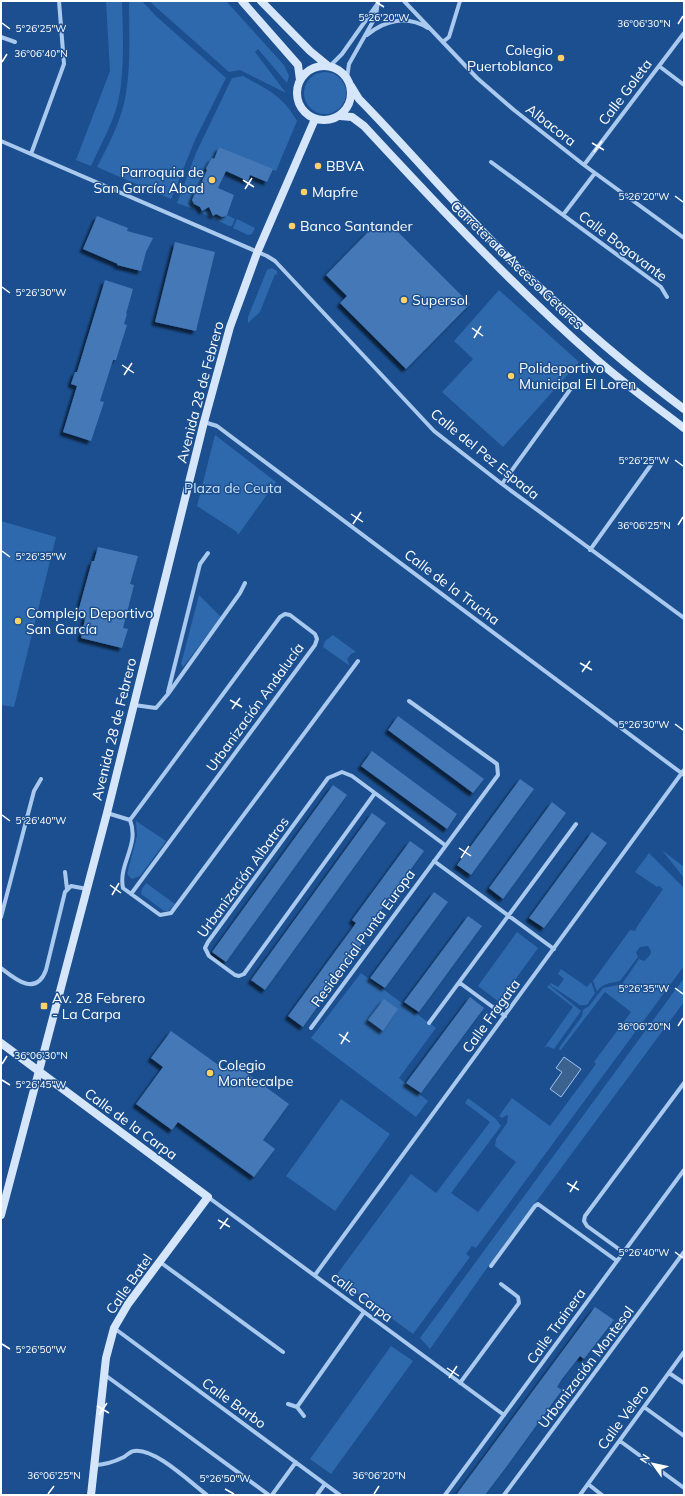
<svg xmlns="http://www.w3.org/2000/svg" width="685" height="1496" font-family="Mulish,sans-serif">
  <style>
    .green { fill: #2e69ad }
    .water { fill: #3c6290; stroke: #9cc4f0 }
    .building { fill: #4478b7; filter: url(#shadow) }
    .lines { fill: none; stroke-linecap: round; stroke-linejoin: round }
    .street { stroke: #a9c9ee; stroke-width: 4 }
    .secondary { stroke: #d6e6fa; stroke-width: 8 }
    .ticks { fill: none; stroke: #fff; stroke-width: 1.5 }
    .poi-dot { fill: #ffd166; stroke: #1b4f8f; stroke-width: 1.5 }
    .labels { text-anchor: middle; dominant-baseline: central; stroke-width: 3; stroke-linejoin: round; paint-order: stroke }
    .poi-label { font-size: 14px; fill: #fff; stroke: #1b4f8f; text-anchor: start }
    .street-label { font-size: 14px; fill: #fff; stroke: #1b4f8f }
    .park-label { font-size: 14px; fill: #cfe3fa; stroke: #1b4f8f }
    .ticks-label { font-size: 10px; text-anchor: middle; fill: #fff; stroke: #1b4f8f; stroke-width: 3; stroke-linejoin: round; paint-order: stroke }
  </style>
  <defs>
    <filter id="shadow"><feDropShadow dx="-3.5" dy="3.5" stdDeviation="1" flood-color="#0009"/></filter>
  </defs>
  <rect width="100%" height="100%" fill="#1b4f8f"/>
  <path class="green" d="M106 1H122C123 32 125 77 117 106 111 127 100 146 91 166L76 160 110 71Z
    M129 1H142L157 17 226 78 195 140 171 199 97 167C109 144 122 120 126 93 131 63 129 32 129 1Z
    M149 1H226L284 65 289 76 287 83 258 49 255 52 286 93 240 70 229 72Z
    M304 93a21 21 0 1 1 42 0a21 21 0 1 1-42 0Z
    M243 76C268 90 282 95 297 121L276 171 219 147 192 200 196 210 177 203 196 153 232 78Z
    M205 209 211 212 213 216 227 215 235 219 232 226H229L200 212Z
    M237 219 255 228 252 234 248 235 233 228Z
    M272 268 277 271V275L275 274 260 312 248 323V317L267 270Z
    M499 290 579 362 503 447 442 392 473 359 454 341Z
    M215 435 276 482 238 535 237 532 197 506Z
    M1 521 56 537 14 707 1 705Z
    M199 595 221 617 183 667 181 664Z
    M333 635 356 652 351 654 347 659 350 666 323 647 325 641Z
    M136 821 166 841 140 876 132 879 127 874 137 836Z
    M662 850 684 867V878Z
    M649 853 684 888V966L476 1248 472 1246 466 1254 470 1257 413 1334 335 1277 411 1174 436 1193 490 1122 465 1103 468 1098 496 1119 501 1126 451 1193 478 1212 516 1162 495 1146 496 1139 507 1123 508 1116 507 1115 502 1118 499 1116 512 1098 550 1126 596 1064 594 1062 631 1012 605 992 560 1051 559 1048 582 1016 583 1010 589 1006 603 988 622 984 639 959 644 961 650 955 651 951 648 946 640 947 636 952 638 957 620 981C609 984 605 982 597 991L593 981 630 930 635 931 638 925 663 889 659 886 657 887 635 872Z
    M146 883 175 904 168 911H164L141 894 142 889Z
    M517 932 538 948 499 1002 478 986Z
    M561 969 587 987 591 982 595 993 587 1005H580L550 985 551 983 558 987 564 979 558 974Z
    M361 973 436 1028 399 1078 428 1101 416 1117 311 1038Z
    M684 978V1002L487 1268 430 1349 420 1338Z
    M549 985 581 1011 554 1049 547 1046 544 1048 573 1007 547 987Z
    M341 1099 390 1134 335 1211 286 1176Z
    M391 1346 413 1361 331 1474 310 1459Z"/>
  <path class="water" d="M564 1057 581 1069 561 1097 550 1089 562 1072 556 1068Z"/>
  <path class="building" d="M219 147 273 169 267 182 250 175 248 181 226 171 218 188 234 195 227 215 222 217 216 214 213 216 209 207 202 211 200 207 194 204 192 200 197 188 200 186 207 170 206 168 212 158 214 159Z
    M97 216 128 228 127 231 153 238 146 252 141 271 117 265 118 264 83 249Z
    M369 231H397L470 304 406 369 340 303 347 296 326 275Z
    M175 242 215 252 196 331 155 322Z
    M105 280 133 289 126 314H127L124 324 127 325 116 360H113L100 401 104 402 91 441 63 432 77 386 71 384 75 372H77Z
    M98 547 138 556 130 584 134 585 123 628 128 629 122 648 81 638 86 614 78 612 92 561H94Z
    M398 716 484 779 473 793 388 730Z
    M372 751 457 814 447 829 361 766Z
    M520 779 534 789 471 875 457 865Z
    M333 785 347 795 226 962 212 952Z
    M552 802 566 813 503 899 489 888Z
    M372 813 386 823 265 990 251 980Z
    M592 832 607 843 544 928 529 918Z
    M410 841 424 851 361 938 365 940 303 1027 288 1016 356 923 352 920Z
    M434 892 448 902 385 988 370 978Z
    M468 916 482 926 419 1012 404 1002Z
    M470 997 484 1008 421 1093 406 1083Z
    M384 999 398 1009 383 1031 368 1020Z
    M171 1031 224 1069 230 1061 289 1104 263 1140 275 1149 254 1177 178 1122 172 1130 136 1104 163 1067 151 1058Z
    M595 1307 614 1320 584 1359 580 1356 562 1379 557 1387 562 1390 507 1466 485 1495H456Z"/>
  <g class="lines">
    <path class="street" d="M404 1 477 78 514 110 584 165 684 238
      M367 35C385 20 407 15 428 28
      M1 37 15 42
      M444 41 449 37 460 1
      M330 66 342 54 378 3
      M659 66 684 85
      M347 78 349 64 376 16 378 1
      M1 141 267 256 275 261 434 431 502 484 684 618
      M31 154 64 64 59 1
      M491 162 661 287 667 297
      M584 165 684 33
      M563 215 595 173
      M204 422 217 426 684 775
      M502 484 572 387
      M590 550 653 462
      M168 692 200 564 208 553
      M134 705 156 708 168 694 240 593 245 583
      M375 793 244 974 239 976 235 975 209 956 205 948 208 942 328 778 342 772 352 776 445 845
      M107 813 130 820C140 845 118 864 123 888L160 915 171 913 358 661
      M130 820 280 617 285 614 290 615 315 634 317 639 315 645 131 894
      M434 861 554 949
      M65 872 67 889
      M1 917 34 791 41 779
      M1 968C15 979 36 997 46 970L65 892 71 886 87 889
      M460 983 505 1016
      M429 1023 576 824
      M311 1028 498 775 497 764 409 701
      M208 1197 504 1415
      M623 1252 587 1226 584 1221 585 1216 684 1083
      M160 1262 283 1352
      M491 1266 535 1206 538 1204 617 1261
      M315 1275 684 770
      M114 1328 340 1495
      M669 1373 684 1383
      M105 1375 269 1495
      M460 1383 519 1303 518 1297 501 1284
      M288 1404 297 1407 304 1416
      M297 1407 364 1312
      M644 1407 684 1436
      M620 1441 684 1488
      M94 1465C105 1465 114 1462 124 1457 127 1455 131 1451 134 1451 154 1447 191 1483 207 1495
      M588 1484 602 1495
      M272 1495 296 1462
      M317 1495 325 1484
      M445 1495 684 1170
      M504 1495 684 1252
      M580 1495 684 1352"/>
    <path class="secondary" d="M242 1 298 65 300 80
      M261 1 310 51 327 65
      M297 93a27 27 0 1 1 54 0a27 27 0 1 1-54 0Z
      M351 86 359 99C415 156 466 218 524 273 575 321 628 367 684 409
      M340 116 352 117 364 126C438 206 513 286 595 358 623 383 654 405 684 428
      M1 1043 208 1197 128 1304 114 1328 106 1358 91 1495
      M1 1215 107 813 204 422 230 327 257 253 315 119"/>
  </g>
  <path class="ticks" d="M376 2 384 7M2 23 10 29M678 24 683 16M2 62 7 54M592 143 604 150M594 152 602 141M243 180 254 187M245 189 252 178M675 196 683 202M2 287 10 293M472 328 483 336M474 338 481 326M122 365 134 373M124 375 132 363M675 460 683 466M351 514 363 522M353 524 361 512M678 525 683 517M2 551 10 557M580 663 592 670M582 672 590 661M230 700 242 707M232 709 240 698M675 724 683 730M2 815 10 821M459 848 471 856M461 858 469 846M110 885 121 893M112 895 119 883M675 988 683 994M678 1026 683 1018M339 1034 350 1042M341 1044 348 1032M2 1064 7 1056M2 1080 10 1085M567 1183 579 1190M570 1192 577 1181M218 1220 230 1227M220 1229 228 1218M675 1252 683 1258M2 1344 10 1349M447 1368 459 1376M449 1378 457 1366M97 1406 109 1413M99 1415 107 1403M225 1489 234 1494M48 1494 54 1486M374 1494 379 1486"/>
  <g class="poi-dot">
    <circle cx="561" cy="58" r="4"/>
    <circle cx="318" cy="166" r="4"/>
    <circle cx="212" cy="180" r="4"/>
    <circle cx="304" cy="192" r="4"/>
    <circle cx="292" cy="226" r="4"/>
    <circle cx="404" cy="300" r="4"/>
    <circle cx="511" cy="376" r="4"/>
    <circle cx="18" cy="621" r="4"/>
    <rect x="40" y="1002" width="8" height="8" rx="2"/>
    <circle cx="210" cy="1073" r="4"/>
  </g>
  <g class="labels">
    <g class="poi-label">
      <text x="553" y="50" text-anchor="end">Colegio<tspan x="553" dy="16">Puertoblanco</tspan></text>
      <text x="326" y="166">BBVA</text>
      <text x="204" y="172" text-anchor="end">Parroquia de<tspan x="204" dy="16">San García Abad</tspan></text>
      <text x="312" y="192">Mapfre</text>
      <text x="300" y="226">Banco Santander</text>
      <text x="412" y="300">Supersol</text>
      <text x="519" y="368">Polideportivo<tspan x="519" dy="16">Municipal El Loren</tspan></text>
      <text x="26" y="613">Complejo Deportivo<tspan x="26" dy="16">San García</tspan></text>
      <text x="52" y="998">Av. 28 Febrero<tspan x="52" dy="16">- La Carpa</tspan></text>
      <text x="218" y="1065">Colegio<tspan x="218" dy="16">Montecalpe</tspan></text>
    </g>
    <g class="street-label">
      <text transform="translate(625 92) rotate(-53)">Calle Goleta</text>
      <text transform="translate(551 125) rotate(38)">Albacora</text>
      <text transform="translate(623 246) rotate(37)">Calle Bogavante</text>
      <text transform="translate(517 265) rotate(44)">Carretera a Acceso Getares</text>
      <text transform="translate(200 392) rotate(-75)">Avenida 28 de Febrero</text>
      <text transform="translate(485 454) rotate(39)">Calle del Pez Espada</text>
      <text transform="translate(452 587) rotate(37)">Calle de la Trucha</text>
      <text transform="translate(255 707) rotate(-54)">Urbanización Andalucía</text>
      <text transform="translate(114 729) rotate(-76)">Avenida 28 de Febrero</text>
      <text transform="translate(243 877) rotate(-54)">Urbanización Albatros</text>
      <text transform="translate(363 938) rotate(-54)">Residencial Punta Europa</text>
      <text transform="translate(491 1016) rotate(-54)">Calle Fragata</text>
      <text transform="translate(131 1124) rotate(36)">Calle de la Carpa</text>
      <text transform="translate(129 1284) rotate(-55)">Calle Batel</text>
      <text transform="translate(362 1297) rotate(37)">calle Carpa</text>
      <text transform="translate(556 1326) rotate(-54)">Calle Trainera</text>
      <text transform="translate(586 1367) rotate(-53)">Urbanización Montesol</text>
      <text transform="translate(234 1403) rotate(36)">Calle Barbo</text>
      <text transform="translate(623 1417) rotate(-54)">Calle Velero</text>
    </g>
    <g class="park-label">
      <text x="233" y="488">Plaza de Ceuta</text>
    </g>
  </g>
  <g class="ticks-label">
    <text x="384" y="21">5°26'20"W</text>
    <text x="644" y="27">36°06'30"N</text>
    <text x="41" y="32">5°26'25"W</text>
    <text x="41" y="57">36°06'40"N</text>
    <text x="644" y="200">5°26'20"W</text>
    <text x="41" y="296">5°26'30"W</text>
    <text x="644" y="464">5°26'25"W</text>
    <text x="644" y="529">36°06'25"N</text>
    <text x="41" y="560">5°26'35"W</text>
    <text x="644" y="728">5°26'30"W</text>
    <text x="41" y="824">5°26'40"W</text>
    <text x="644" y="992">5°26'35"W</text>
    <text x="644" y="1030">36°06'20"N</text>
    <text x="41" y="1059">36°06'30"N</text>
    <text x="41" y="1088">5°26'45"W</text>
    <text x="644" y="1256">5°26'40"W</text>
    <text x="41" y="1353">5°26'50"W</text>
    <text x="54" y="1479">36°06'25"N</text>
    <text x="379" y="1479">36°06'20"N</text>
    <text x="225" y="1482">5°26'50"W</text>
  </g>
  <rect width="685" height="1496" fill="none" stroke="#ffffff" stroke-width="4"/>
  <g transform="translate(653 1464) rotate(303)" stroke="#1b4f8f" stroke-width="3" paint-order="stroke">
  <path d="M0-3L7 15L0 10L-7 15Z" fill="#ffffff"/>
  <text y="-6" font-size="11" font-weight="bold" text-anchor="middle" fill="#ffffff">N</text>
  </g>
</svg>
